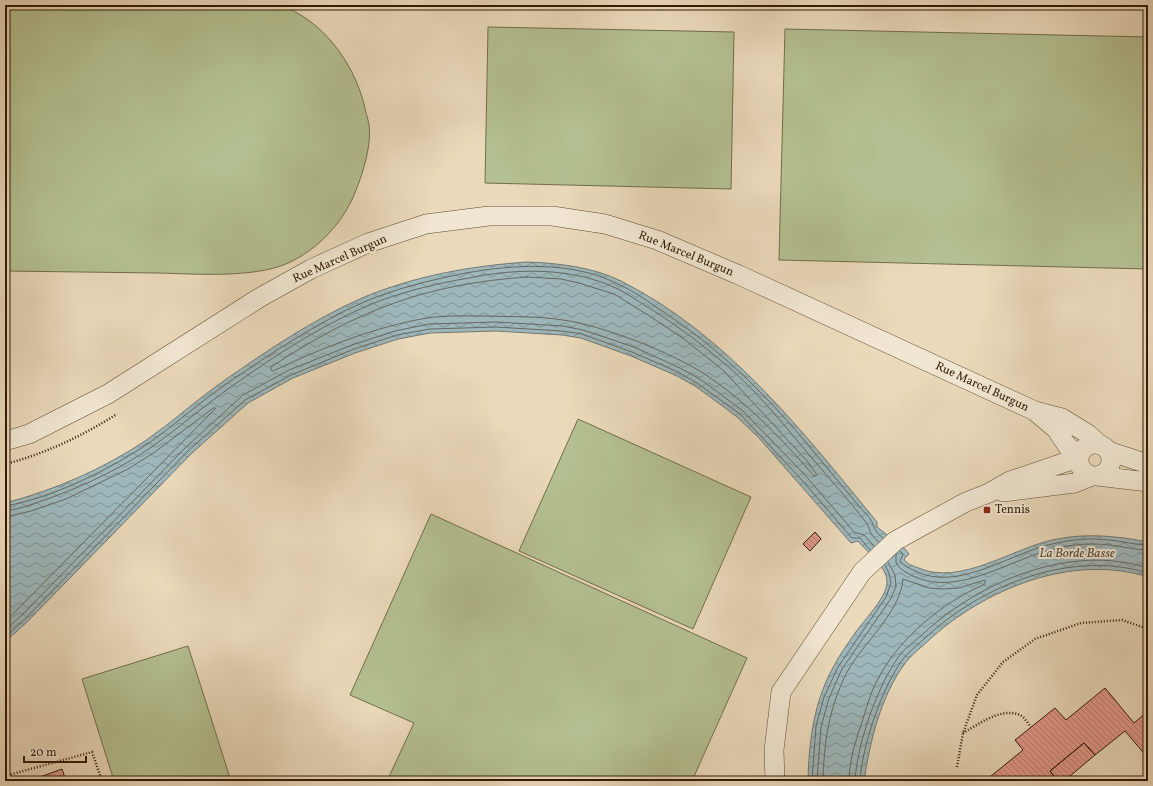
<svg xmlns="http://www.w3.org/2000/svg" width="1153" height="786" font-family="Vollkorn,serif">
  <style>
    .park { fill: #b4c091; stroke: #726d4a }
    .water { fill: url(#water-waves); stroke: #727872 }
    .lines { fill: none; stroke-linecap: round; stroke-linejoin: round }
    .shore { stroke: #676860; stroke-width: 1 }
    .building { fill: url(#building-back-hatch); stroke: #311a04 }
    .street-casing { stroke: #5f4a32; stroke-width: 20 }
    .path { stroke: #311a04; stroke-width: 2.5; stroke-dasharray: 1 2; stroke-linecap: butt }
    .street { stroke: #f1e6d2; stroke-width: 19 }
    .poi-dot { fill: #8f2418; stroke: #f1e6d2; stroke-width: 1.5 }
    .labels { text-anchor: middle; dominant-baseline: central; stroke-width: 4; stroke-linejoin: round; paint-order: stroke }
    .street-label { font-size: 12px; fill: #311a04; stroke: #f1e6d2 }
    .poi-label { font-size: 12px; fill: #311a04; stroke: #f1e6d2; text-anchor: start }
    .water-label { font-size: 13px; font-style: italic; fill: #51493b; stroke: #f1e6d2 }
  </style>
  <defs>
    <pattern id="water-waves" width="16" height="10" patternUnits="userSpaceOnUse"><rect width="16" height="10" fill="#9db7bb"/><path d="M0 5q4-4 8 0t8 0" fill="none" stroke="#819496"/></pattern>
    <pattern id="building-back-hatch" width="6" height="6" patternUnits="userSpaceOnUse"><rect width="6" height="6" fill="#e3998b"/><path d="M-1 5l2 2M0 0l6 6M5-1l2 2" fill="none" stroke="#b97c6f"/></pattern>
  </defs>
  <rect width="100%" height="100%" fill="#ead9ba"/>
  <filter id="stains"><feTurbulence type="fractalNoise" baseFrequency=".005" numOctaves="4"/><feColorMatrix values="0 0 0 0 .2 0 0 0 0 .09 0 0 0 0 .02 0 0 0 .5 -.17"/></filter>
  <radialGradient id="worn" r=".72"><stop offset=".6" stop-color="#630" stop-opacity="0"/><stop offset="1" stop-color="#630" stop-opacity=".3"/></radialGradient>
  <path class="park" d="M5 5H279C322 19 353 62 364 104 365 111 368 118 369 125 372 143 363 173 356 190 344 222 318 250 286 264 253 278 195 274 158 273 107 272 56 272 5 271Z
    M488 27 734 32 731 189 485 183Z
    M785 29 1148 37V269L779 260Z
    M578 419 751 497 693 629 519 551Z
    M431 514 747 658 692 781H387L414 723 350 695Z
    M188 646 231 781H114L82 679Z"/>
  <path class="water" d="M527 262C557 263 593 267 621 281 728 335 803 432 877 522V527L905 549 909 554 904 559C907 564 911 565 916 567 960 588 1013 547 1057 539 1088 533 1117 536 1148 542V577C1072 553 984 589 928 641 921 648 912 654 906 662 881 695 870 741 864 781H808C809 740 814 700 835 664 840 654 847 645 853 636 862 622 886 599 887 583 888 567 867 552 858 541L851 543 759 438 737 417 717 402 695 386 677 376 631 356 581 338 562 335 496 331 430 333 398 339 355 353 293 378 248 403 191 454 27 622 5 642V503C55 490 103 469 145 441 173 422 197 399 225 380 268 350 314 319 362 298 414 276 470 266 527 262Z"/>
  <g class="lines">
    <path class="shore" d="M527 277 561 279 579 283 614 294 648 315 684 339 723 370 807 461 817 475 814 476C781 438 746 401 703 373 670 352 601 325 563 320 538 316 512 317 487 316 468 316 447 315 427 318 374 327 322 348 273 371L271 370V367C356 311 425 284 527 277Z
      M5 506C50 499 111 469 149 443 176 424 201 401 229 382 272 353 316 323 364 302 397 288 431 280 466 273 516 264 574 261 620 285 633 291 645 299 656 307 720 348 770 398 818 457 831 473 845 489 858 505 862 510 869 516 872 522 875 529 875 532 883 538
      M5 511C21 509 35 503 50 498 86 485 122 468 153 446 179 428 202 407 228 389 276 355 327 321 382 300 410 290 439 283 469 278 517 268 572 267 618 289 630 295 642 304 654 311 679 327 703 345 725 364 757 391 784 425 811 457 829 478 848 499 865 521 872 530 867 533 879 542
      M5 517 31 511 66 499 128 469 155 452 213 408H216L5 622
      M1087 550H1093L1094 553 1055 559 1053 557 1059 554Z
      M900 551 903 554 900 561C904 566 909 568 915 571 960 593 1012 551 1057 543 1074 539 1092 538 1109 540 1122 541 1135 545 1148 545
      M896 554V563C900 570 906 572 913 576 959 598 1011 558 1057 548 1074 544 1092 543 1109 545 1122 546 1135 550 1148 550
      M5 630 21 616 185 448 243 395 289 370 352 345 395 331 429 324 496 322 563 326 583 330 634 347 680 368 700 379 743 411 805 475 854 532 864 535 874 546
      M5 637 25 619 188 451 245 400 291 375 354 349 397 335 430 329 496 327 562 331 582 334 632 352 678 372 697 383 740 414 801 479 852 538H860L870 550
      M812 781 816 726 824 697 838 667 886 597 891 583 889 573 885 565
      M817 781 821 727 829 698 842 669 890 600 896 587 895 575 888 562
      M823 781C824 741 829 708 847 672 863 643 900 613 903 579L929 588 943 589 959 588 985 580V584C942 603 899 638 878 679 870 693 866 710 861 725 855 743 849 762 849 781
      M855 781C857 744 877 687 899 656 905 648 915 641 923 634 980 581 1071 543 1148 568
      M860 781C862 746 882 687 903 659 909 651 918 645 925 638 982 585 1071 549 1148 573"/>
  </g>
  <path class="building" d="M815 532 821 539 810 551 803 544Z
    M1105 688 1134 723 1148 711V758L1125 731 1095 755 1084 743 1050 771 1058 781H985L1023 750 1015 740 1055 708 1066 720Z
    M1084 743 1095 755 1064 781H1058L1050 771Z
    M62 769 66 781H29Z"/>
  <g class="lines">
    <defs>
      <path id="street" d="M1037 413 1056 429 1068 447 1080 455
        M5 441 29 434 108 394 259 298 311 269 368 243 426 224 489 216H552L605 224 657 240 739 275 1035 411 1062 418 1088 434 1100 445
        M1079 460a16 16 0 1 1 32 0a16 16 0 1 1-32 0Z
        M1108 451 1148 464
        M1097 476 1148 482
        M1003 492 1075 483 1092 476
        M775 781 774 750 781 692 862 572 895 541 966 502 989 493 1010 481 1066 462 1079 459"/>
    </defs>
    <use href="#street" class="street-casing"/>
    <path class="path" d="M5 464C45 454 82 436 117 414
      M1148 702 1146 704 1148 709
      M963 733C979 724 1001 707 1020 715 1024 717 1028 723 1031 727
      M957 767 963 733 977 695 1003 662 1035 639 1081 623 1122 620 1148 629
      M5 776 92 752 102 781"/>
    <use href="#street" class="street"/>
  </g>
  <rect class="poi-dot" x="983" y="506" width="8" height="8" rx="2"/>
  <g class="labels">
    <g class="street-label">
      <text transform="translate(686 254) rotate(22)">Rue Marcel Burgun</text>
      <text transform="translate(340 259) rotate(-24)">Rue Marcel Burgun</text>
      <text transform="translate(982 387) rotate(25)">Rue Marcel Burgun</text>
    </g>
    <g class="poi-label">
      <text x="995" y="510">Tennis</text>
    </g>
    <g class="water-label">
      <text x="1077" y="554">La Borde Basse</text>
    </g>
  </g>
  <rect width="1153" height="786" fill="none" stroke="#ead9ba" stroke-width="20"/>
  <rect x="6" y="6" width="1141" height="774" fill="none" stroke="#311a04" stroke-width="2"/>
  <rect x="10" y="10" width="1133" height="766" fill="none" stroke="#311a04"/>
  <path d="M24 756v6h62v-6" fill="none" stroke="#311a04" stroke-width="2"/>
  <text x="30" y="756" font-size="12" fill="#311a04" stroke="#f1e6d2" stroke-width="3" paint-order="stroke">20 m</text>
  <rect width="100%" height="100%" filter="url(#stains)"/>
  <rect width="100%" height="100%" fill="url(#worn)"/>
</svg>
